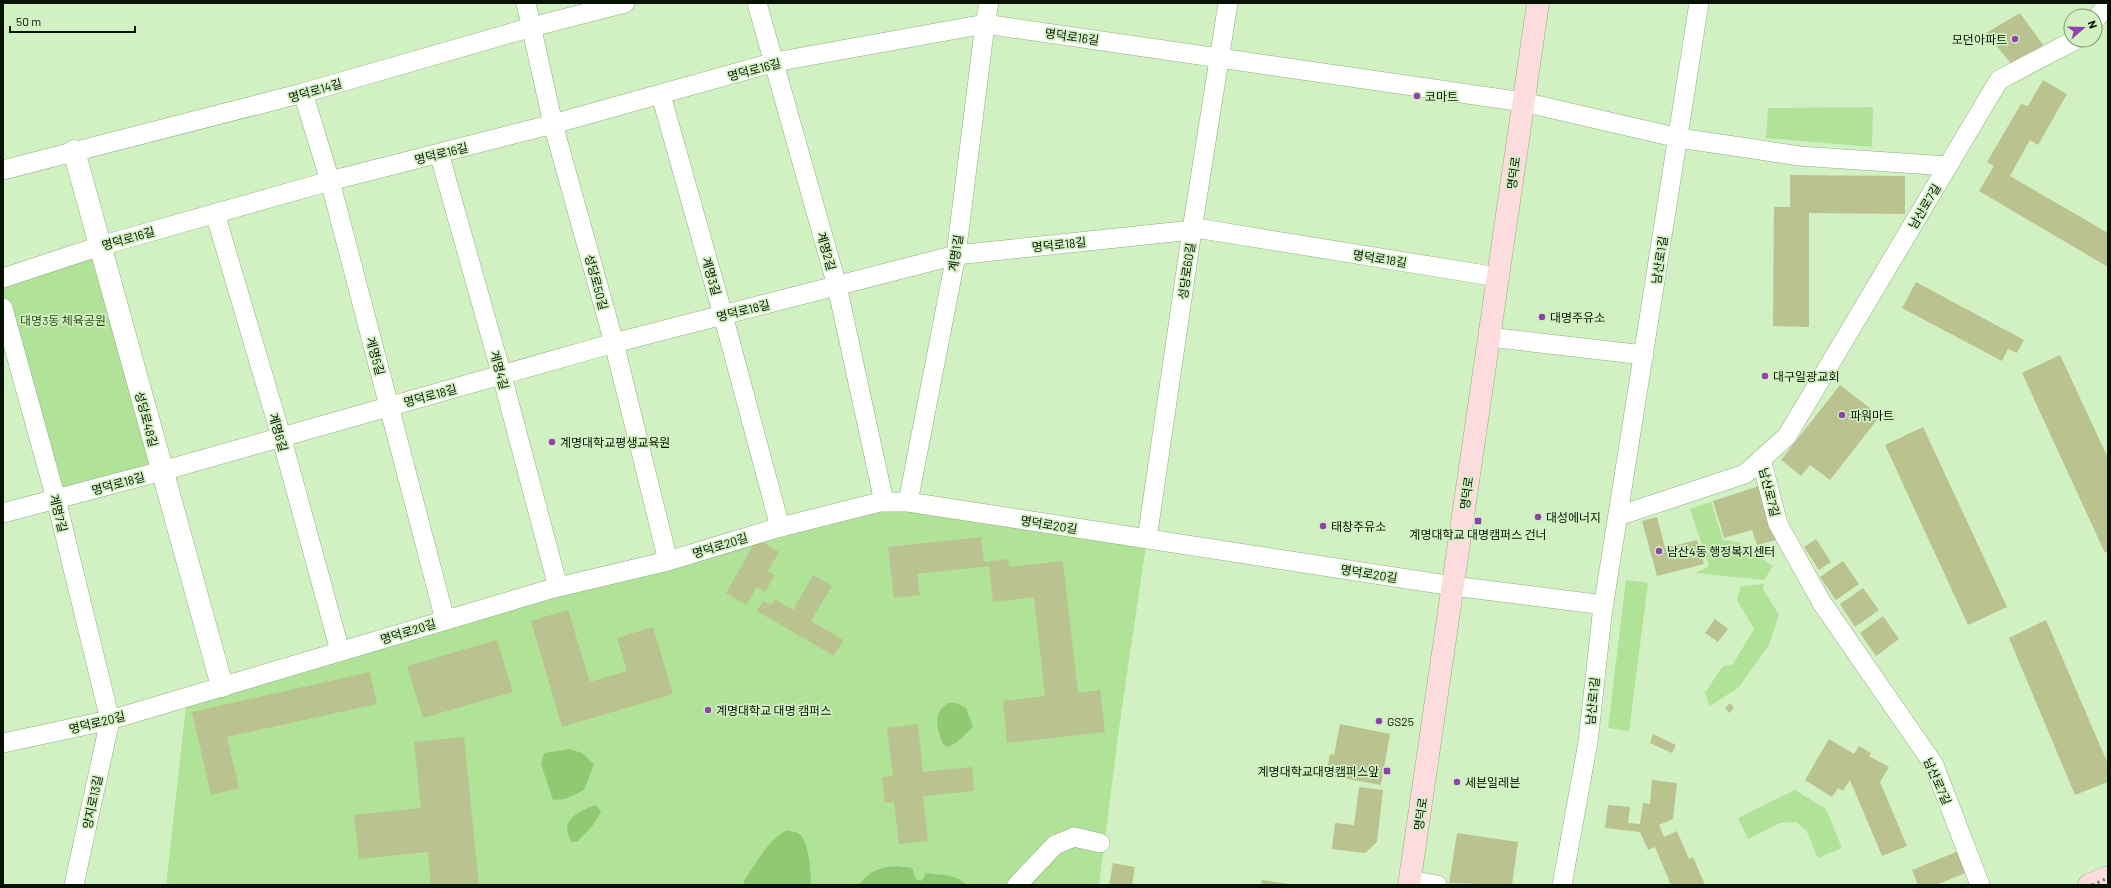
<svg xmlns="http://www.w3.org/2000/svg" width="2111" height="888" font-family="Barlow,'Noto Sans KR',sans-serif">
  <style>
    .green { fill: #b0e297 }
    .forest { fill: #90c972 }
    .building { fill: #bac38f }
    .lines { fill: none; stroke-linecap: round; stroke-linejoin: round }
    .minor-casing { stroke: #90ad81; stroke-width: 20 }
    .tertiary-casing { stroke: #90ad81; stroke-width: 23 }
    .secondary-casing { stroke: #90ad81; stroke-width: 23 }
    .minor { stroke: #fff; stroke-width: 19 }
    .tertiary { stroke: #fff; stroke-width: 22 }
    .secondary { stroke: #fddcde; stroke-width: 22 }
    .rail { stroke: #687d5f; stroke-width: 3; stroke-dasharray: 2 4; stroke-linecap: butt }
    .poi-dot { fill: #9140af; stroke: #d1f1c2; stroke-width: 1.5 }
    .labels { text-anchor: middle; dominant-baseline: central; stroke-width: 3.5; stroke-linejoin: round; paint-order: stroke }
    .street-label { font-size: 12px; fill: #081204; stroke: #d1f1c2 }
    .poi-label { font-size: 12px; fill: #081204; stroke: #d1f1c2; text-anchor: start }
    .park-label { font-size: 12px; fill: #2c5015; stroke: #d1f1c2 }
  </style>
  <rect width="100%" height="100%" fill="#d1f1c2"/>
  <path class="green" d="M1873 107 1872 147 1766 138 1768 108Z
    M100 246 162 471 56 499 3 308V278Z
    M884 502 1147 539 1121 714 1099 885H166L187 697Z
    M1711 502 1723 540 1738 542 1773 566 1764 580 1696 573 1709 566 1690 509Z
    M1626 580 1648 583 1629 731 1608 728Z
    M1764 584 1763 589 1779 615 1769 645 1738 688 1710 706 1705 693 1722 667 1733 664 1754 629 1737 600 1741 586Z
    M1795 790 1826 809 1842 848 1818 858 1806 830 1796 822 1780 823 1748 839 1738 818Z"/>
  <path class="forest" d="M948 703H956L966 708 973 727 956 743 948 747 943 744C937 728 932 713 948 703Z
    M569 749 582 753 594 764 584 790 565 799 553 800 541 764 544 753Z
    M596 805 601 812 593 825 578 841 572 842C557 821 579 811 596 805Z
    M788 830C791 831 795 832 798 833 809 839 811 873 811 885H747L743 882C755 865 769 838 788 830Z
    M896 866 912 868 916 879 922 881 926 873C941 875 956 874 967 885H858C872 871 875 868 896 866Z"/>
  <path class="building" d="M2020 13 2043 45 2013 66 1986 33Z
    M2043 80 2067 94 2038 145 2030 140 2010 176 2108 233V267L1979 191 1994 166 1987 162 2021 104 2028 106Z
    M1790 175 1905 176V214L1809 213V327L1773 326 1774 207H1790Z
    M1916 282 2024 340 2017 353 2008 349 2002 361 1902 308Z
    M2060 355 2108 458V551L2105 553 2022 373Z
    M1840 385 1880 416 1830 480 1810 465 1801 476 1781 460Z
    M1923 427 2007 607 1968 625 1885 445Z
    M1759 486 1776 540 1757 545 1752 530 1724 538 1713 501Z
    M1657 517 1665 548 1697 540 1704 564 1657 576 1642 521Z
    M981 537 984 562 1008 559 1009 567 1063 561 1078 693 1100 690 1105 732 1007 743 1003 701 1045 696 1034 597 993 602 989 566 917 574 920 595 894 598 888 547Z
    M757 539 779 552 768 571 775 575 765 592 757 587 746 605 726 593Z
    M1816 539 1831 562 1819 570 1804 547Z
    M1843 561 1859 584 1836 600 1820 577Z
    M813 575 832 586 811 621 843 640 834 656 757 611 763 601 771 605 775 599 793 610Z
    M1863 588 1879 610 1855 627 1840 604Z
    M568 610 590 682 627 671 617 638 653 627 673 694 562 727 531 621Z
    M1883 616 1899 639 1876 656 1860 633Z
    M1715 619 1728 629 1718 642 1705 633Z
    M2046 620 2108 764V782L2075 795 2009 638Z
    M497 640 513 692 423 718 407 666Z
    M370 672 377 704 227 737 239 788 211 795 192 712Z
    M1730 703 1734 708 1729 713 1725 708Z
    M918 724 923 772 972 767 974 791 923 796 928 841 899 844 894 802 885 803 882 777 893 776 887 728Z
    M1340 724 1390 734 1381 785 1326 775 1330 754 1334 755Z
    M1653 734 1676 745 1672 753 1650 743Z
    M464 737 479 885H431L428 852 359 859 354 815 421 808 414 742Z
    M1829 739 1854 754 1859 746 1871 753 1869 756 1889 767 1880 782 1907 846 1882 856 1850 780 1843 791 1838 788 1832 797 1805 780Z
    M1652 780 1677 783 1673 819 1659 825 1664 837 1677 831 1689 859 1693 857 1705 885H1671L1655 847 1648 850 1640 832 1605 828 1608 805 1630 807 1628 823 1640 824 1643 803 1650 804Z
    M1359 787 1383 790 1377 842 1365 853 1332 849 1335 823 1354 825Z
    M1457 833 1518 842 1512 885 1449 883Z
    M1961 850 1970 871 1936 885H1918L1912 870Z
    M1113 863 1135 867 1132 885H1109Z
    M1262 880 1290 884 1289 885H1261Z"/>
  <g class="lines">
    <defs>
      <path id="minor" d="M526 3 553 124 614 343 668 561
        M757 3 837 286 884 502
        M2095 20 2108 4
        M303 93 330 181 445 620
        M661 95 723 315 780 527
        M439 153 502 376 558 587
        M3 170 303 93 532 27 625 3
        M215 213 281 436 340 651
        M3 278 100 246 330 181 553 124 775 62 985 24 1523 102 1679 138 1754 149 1799 156 1948 166
        M3 308 56 499 110 720 74 885
        M1489 337 1644 355
        M1761 459 1778 524 1822 603 1934 765 1980 885
        M908 502 956 255 985 24 989 3
        M3 513 162 471 614 343 956 255 1202 229 1498 277
        M1618 516 1745 474 1787 436 1999 80 2075 40
        M1147 539 1192 230 1228 3
        M3 743 110 720 554 588 668 561 777 528 880 502H908L1453 586 1604 605
        M1410 880 1437 885
        M1017 885 1055 845 1074 837 1100 843
        M1562 885 1588 742 1602 615 1699 3"/>
      <path id="tertiary" d="M74 151 222 686"/>
      <path id="secondary" d="M1409 885 1538 3
        M2089 885 2108 877"/>
    </defs>
    <use href="#minor" class="minor-casing"/>
    <use href="#tertiary" class="tertiary-casing"/>
    <use href="#secondary" class="secondary-casing"/>
    <use href="#minor" class="minor"/>
    <use href="#tertiary" class="tertiary"/>
    <use href="#secondary" class="secondary"/>
    <path class="rail" d="M2092 885 2108 878"/>
  </g>
  <g class="poi-dot">
    <circle cx="2015" cy="39" r="4"/>
    <circle cx="1417" cy="96" r="4"/>
    <circle cx="1542" cy="317" r="4"/>
    <circle cx="1765" cy="376" r="4"/>
    <circle cx="1842" cy="415" r="4"/>
    <circle cx="552" cy="442" r="4"/>
    <circle cx="1538" cy="517" r="4"/>
    <rect x="1474" y="517" width="8" height="8" rx="2"/>
    <circle cx="1323" cy="526" r="4"/>
    <circle cx="1659" cy="551" r="4"/>
    <circle cx="708" cy="710" r="4"/>
    <circle cx="1379" cy="721" r="4"/>
    <rect x="1383" y="767" width="8" height="8" rx="2"/>
    <circle cx="1457" cy="782" r="4"/>
  </g>
  <g class="labels">
    <g class="street-label">
      <text transform="translate(1072 36) rotate(8)">명덕로16길</text>
      <text transform="translate(754 69) rotate(-15)">명덕로16길</text>
      <text transform="translate(315 90) rotate(-16)">명덕로14길</text>
      <text transform="translate(441 153) rotate(-14)">명덕로16길</text>
      <text transform="translate(1513 173) rotate(-82)">명덕로</text>
      <text transform="translate(1924 206) rotate(-59)">남산로7길</text>
      <text transform="translate(128 238) rotate(-16)">명덕로16길</text>
      <text transform="translate(1059 244) rotate(-6)">명덕로18길</text>
      <text transform="translate(827 251) rotate(74)">계명2길</text>
      <text transform="translate(955 253) rotate(-81)">계명1길</text>
      <text transform="translate(1380 258) rotate(9)">명덕로18길</text>
      <text transform="translate(1659 260) rotate(-81)">남산로1길</text>
      <text transform="translate(1186 271) rotate(-82)">성당로60길</text>
      <text transform="translate(712 276) rotate(74)">계명3길</text>
      <text transform="translate(597 282) rotate(75)">성당로50길</text>
      <text transform="translate(743 310) rotate(-14)">명덕로18길</text>
      <text transform="translate(376 356) rotate(75)">계명5길</text>
      <text transform="translate(500 370) rotate(75)">계명4길</text>
      <text transform="translate(430 395) rotate(-15)">명덕로18길</text>
      <text transform="translate(147 419) rotate(75)">성당로48길</text>
      <text transform="translate(279 432) rotate(74)">계명6길</text>
      <text transform="translate(118 483) rotate(-15)">명덕로18길</text>
      <text transform="translate(1770 492) rotate(76)">남산로7길</text>
      <text transform="translate(1466 493) rotate(-82)">명덕로</text>
      <text transform="translate(59 513) rotate(76)">계명7길</text>
      <text transform="translate(1049 524) rotate(9)">명덕로20길</text>
      <text transform="translate(720 545) rotate(-17)">명덕로20길</text>
      <text transform="translate(1369 573) rotate(9)">명덕로20길</text>
      <text transform="translate(408 631) rotate(-17)">명덕로20길</text>
      <text transform="translate(1592 701) rotate(-84)">남산로1길</text>
      <text transform="translate(97 722) rotate(-14)">명덕로20길</text>
      <text transform="translate(1938 781) rotate(66)">남산로7길</text>
      <text transform="translate(92 802) rotate(-78)">양지로13길</text>
      <text transform="translate(1420 814) rotate(-82)">명덕로</text>
    </g>
    <g class="poi-label">
      <text x="2007" y="39" text-anchor="end">모던아파트</text>
      <text x="1425" y="96">코마트</text>
      <text x="1550" y="317">대명주유소</text>
      <text x="1773" y="376">대구일광교회</text>
      <text x="1850" y="415">파워마트</text>
      <text x="560" y="442">계명대학교평생교육원</text>
      <text x="1546" y="517">대성에너지</text>
      <text x="1331" y="526">태창주유소</text>
      <text x="1478" y="534" text-anchor="middle">계명대학교 대명캠퍼스 건너</text>
      <text x="1667" y="551">남산4동 행정복지센터</text>
      <text x="716" y="710">계명대학교 대명 캠퍼스</text>
      <text x="1387" y="721">GS25</text>
      <text x="1379" y="771" text-anchor="end">계명대학교대명캠퍼스앞</text>
      <text x="1465" y="782">세븐일레븐</text>
    </g>
    <g class="park-label">
      <text x="63" y="320">대명3동 체육공원</text>
    </g>
  </g>
  <rect width="2111" height="888" fill="none" stroke="#081204" stroke-width="8"/>
  <g transform="translate(2083 28) rotate(70)"><circle r="19" fill="#d1f1c2" stroke="#819876"/>
  <path d="M0-3L7 15L0 10L-7 15Z" fill="#9140af"/>
  <text y="-6" font-size="11" font-weight="bold" text-anchor="middle" fill="#081204">N</text>
  </g>
  <path d="M10 26v6h125v-6" fill="none" stroke="#081204" stroke-width="2"/>
  <text x="16" y="26" font-size="12" fill="#081204" stroke="#d1f1c2" stroke-width="3" paint-order="stroke">50 m</text>
</svg>
